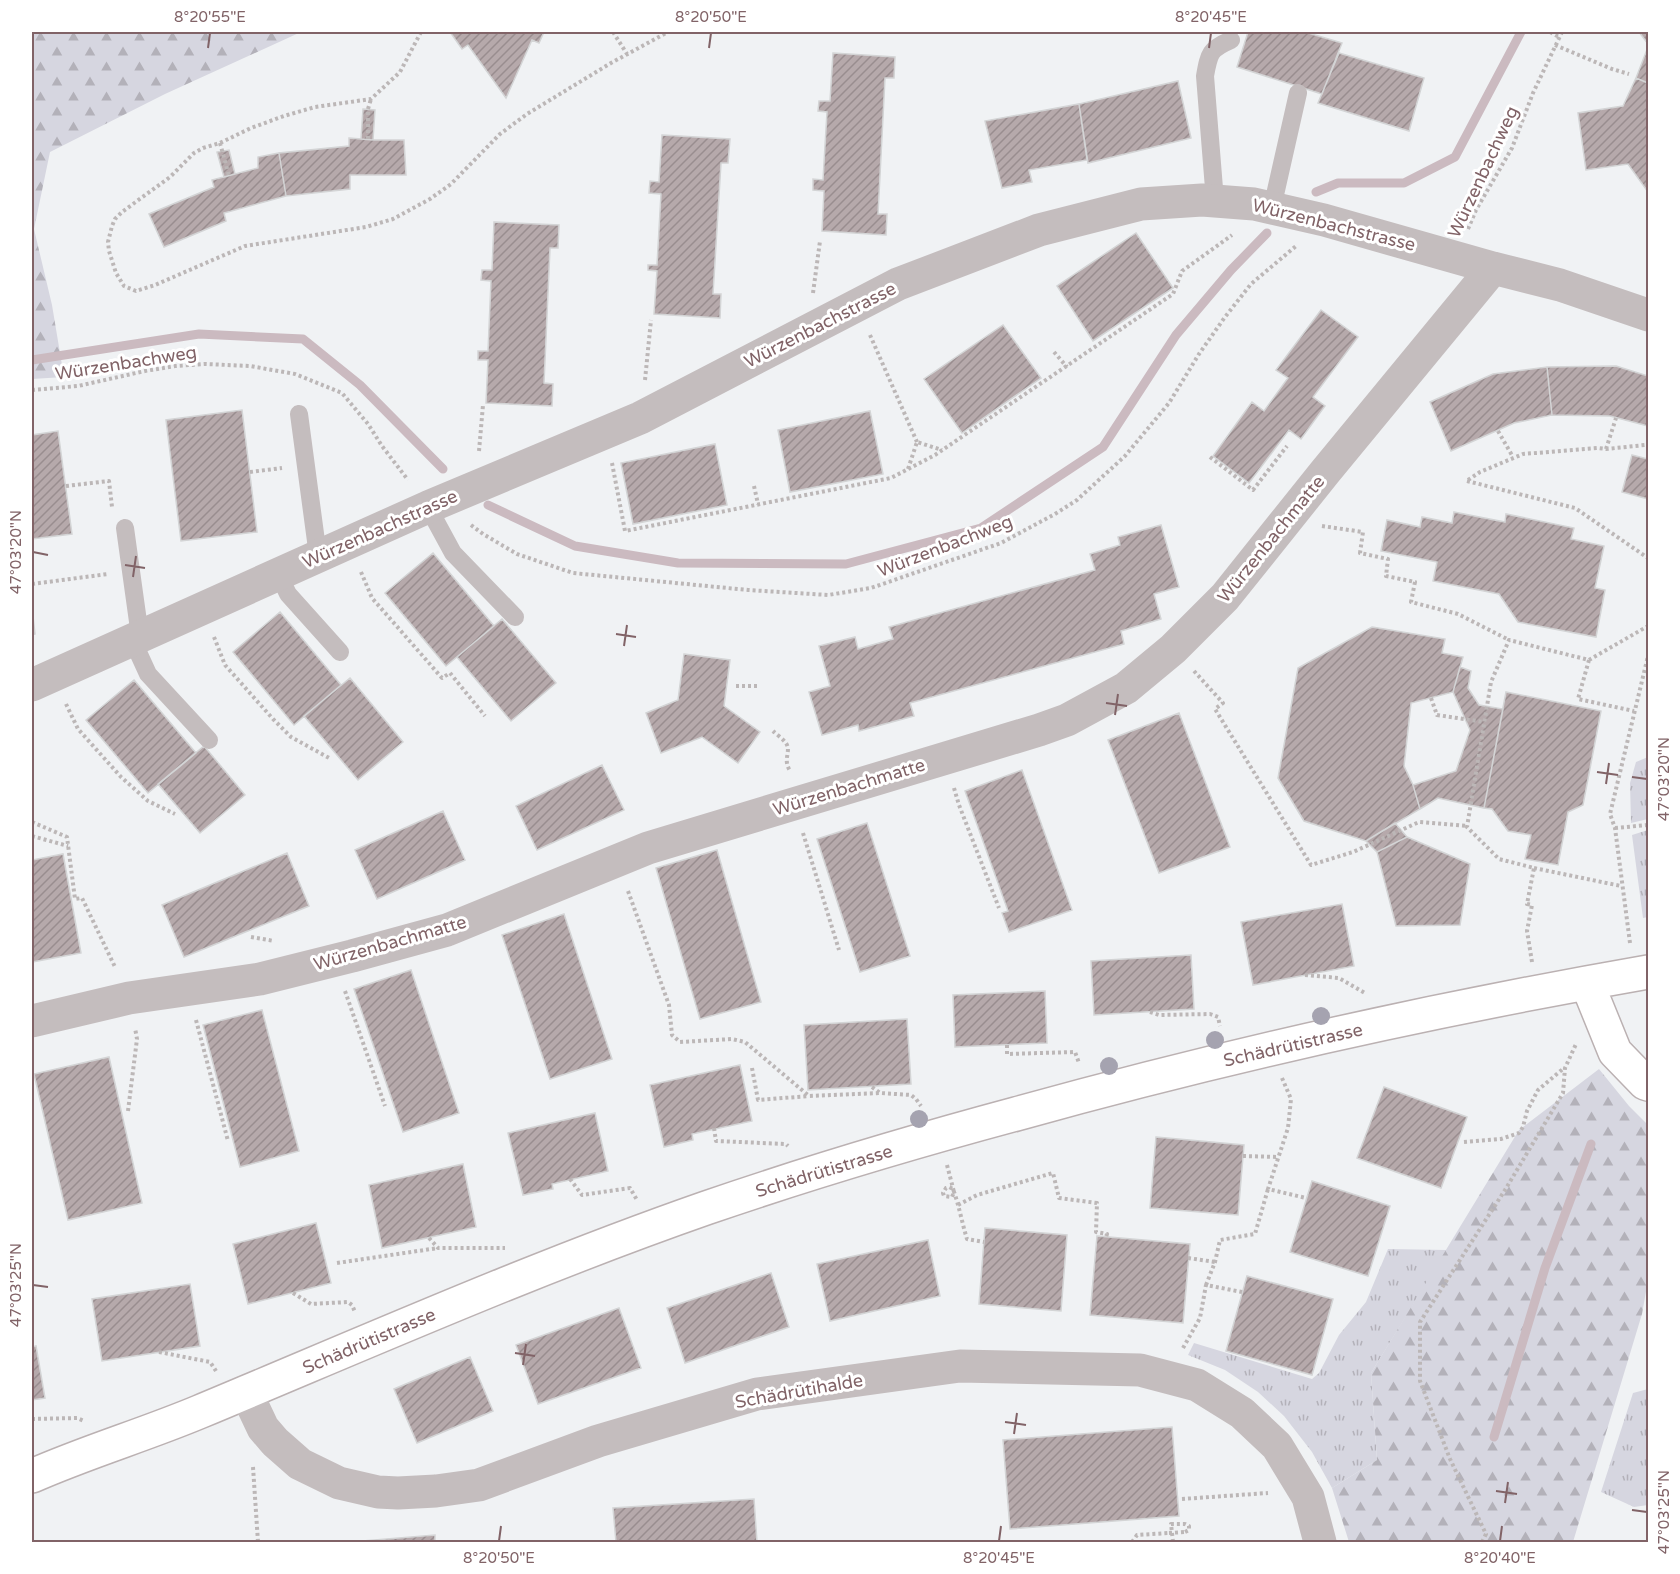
<svg xmlns="http://www.w3.org/2000/svg" width="1680" height="1574" font-family="'Varela Round',sans-serif">
  <style>
    .grass { fill: url(#grass-tufts) }
    .forest { fill: url(#forest-firs) }
    .lines { fill: none; stroke-linecap: round; stroke-linejoin: round }
    .stream { stroke: #cbbac0; stroke-width: 9 }
    .building { fill: url(#building-hatch); stroke: #d3d4d5; stroke-width: 1.5 }
    .secondary-casing { stroke: #bbb1b2; stroke-width: 36 }
    .path { stroke: #bcb7b7; stroke-width: 4; stroke-dasharray: 3 3; stroke-linecap: butt }
    .service { stroke: #c4bdbe; stroke-width: 18 }
    .minor { stroke: #c4bdbe; stroke-width: 33 }
    .secondary { stroke: #fff; stroke-width: 33 }
    .path-bridge { stroke: #bcb7b7; stroke-width: 4; stroke-dasharray: 3 3; stroke-linecap: butt }
    .tree { fill: #a5a3b0 }
    .ticks { fill: none; stroke: #816367; stroke-width: 2 }
    .labels { text-anchor: middle; dominant-baseline: central; stroke-width: 6; stroke-linejoin: round; paint-order: stroke }
    .street-label { font-size: 18px; fill: #816367; stroke: #fff }
    .neatline { fill: none; stroke: #816367; stroke-width: 2 }
    .ticks-label { font-size: 15px; text-anchor: middle; fill: #816367 }
  </style>
  <defs>
    <pattern id="grass-tufts" width="24" height="20" patternUnits="userSpaceOnUse" patternTransform="scale(1.5)"><rect width="24" height="20" fill="#d6d6e0"/><path d="M3 7l-1-3M5 7V3M7 7l1-3M15 17l-1-3M17 17v-4M19 17l1-3" fill="none" stroke="#b3b1b9"/></pattern>
    <pattern id="forest-firs" width="22" height="20" patternUnits="userSpaceOnUse" patternTransform="scale(1.5)"><rect width="22" height="20" fill="#d6d6e0"/><path d="M5 1l3.5 6h-7zM16 11l3.5 6h-7z" fill="#b3b1b9"/></pattern>
    <pattern id="building-hatch" width="6" height="6" patternUnits="userSpaceOnUse" patternTransform="scale(1.5)"><rect width="6" height="6" fill="#b6a9ab"/><path d="M-1 1l2-2M0 6l6-6M5 7l2-2" fill="none" stroke="#998d8f"/></pattern>
  </defs>
  <rect width="100%" height="100%" fill="#f0f2f4"/>
  <path class="grass" d="M1648 757V819L1631 823 1630 783 1636 762Z
    M1648 830V917L1643 918 1632 835Z
    M1388 1249 1447 1250 1371 1373 1377 1460 1332 1488 1312 1452 1284 1416 1258 1392 1225 1370 1188 1355 1194 1343 1312 1379 1319 1373 1339 1335 1366 1302Z
    M1648 1389V1505L1634 1507 1601 1492 1633 1393Z"/>
  <path class="forest" d="M32 32H301L165 94 50 152 34 229 52 305 64 377 32 379Z
    M1599 1069 1629 1106 1648 1125V1280L1642 1314 1573 1542H1349L1332 1488 1377 1460 1371 1373 1519 1130Z"/>
  <g class="lines">
    <path class="stream" d="M1316 192 1338 183H1404L1455 157 1521 32
      M32 360 199 334 303 339 360 385 443 469
      M488 505 575 546 678 563 846 564 981 528 1103 447 1176 335 1231 270 1267 233
      M1494 1437 1545 1268 1591 1144"/>
  </g>
  <path class="building" d="M450 32H544L539 43 532 40 506 98 468 45 462 49Z
    M1248 32H1305L1342 43 1322 94 1237 67Z
    M1639 32H1648V44Z
    M1648 47V83L1636 78Z
    M833 53 895 57 894 78H885L878 214H887L886 235 822 231 824 191 813 190V179L823 180 827 112 818 111 819 101H830Z
    M1339 53 1424 78 1409 131 1318 103Z
    M1636 78 1648 83V192L1628 164 1586 170 1578 113 1623 106Z
    M1178 81 1191 138 1088 163 1079 104Z
    M1079 104 1087 160 1029 170 1032 182 1002 188 985 121Z
    M363 109 375 110 373 140 361 139Z
    M662 135 730 139 728 163H721L713 294H721L720 318 654 314 657 271 648 270V265H657L661 194 649 193 650 181 659 182Z
    M349 138 373 140H404L406 175H350V189L286 196 279 153 349 146Z
    M229 150 235 174 224 177 217 152Z
    M279 153 286 196 224 213 226 221 164 247 149 214 214 187 212 180 258 168V157Z
    M494 222 559 225 558 248H550L544 383 553 384 552 406 486 403 488 360H478V351H488L491 281 481 280 482 270H492Z
    M1136 233 1173 288 1093 341 1057 286Z
    M1321 310 1358 337 1313 397 1325 406 1301 439 1289 430 1249 483 1213 456 1252 402 1264 411 1288 378 1276 370Z
    M1003 325 1041 378 962 433 924 379Z
    M1616 366 1648 376V426L1610 416 1552 415 1547 367Z
    M1547 367 1552 415 1514 423 1451 451 1430 402 1493 374Z
    M242 410 257 532 181 541 166 420Z
    M870 411 883 474 790 492 778 430Z
    M58 431 72 534 32 539V435Z
    M715 444 727 505 633 524 621 463Z
    M1632 455 1648 459V499L1622 492Z
    M1454 512 1505 522 1506 514 1574 528 1571 539 1604 546 1595 588 1605 590 1596 637 1518 622 1499 594 1433 581 1437 562 1381 551 1387 520 1420 527 1422 517 1452 523Z
    M1161 525 1179 587 1154 594 1161 619 1121 631 1124 644 910 703 914 716 859 731 858 725 822 735 809 692 830 686 819 646 855 637 858 649 893 639 889 627 1095 570 1090 554 1120 545 1118 537Z
    M433 553 494 626 446 666 385 593Z
    M32 608 35 634 32 635Z
    M280 612 341 685 294 725 233 652Z
    M502 619 556 683 511 721 457 657Z
    M1372 627 1445 639 1442 653 1463 657 1453 692 1411 703 1404 766 1413 785 1420 809 1366 841 1304 821 1278 778 1298 668Z
    M684 654 730 660 724 706 760 732 738 763 702 737 661 753 646 713 678 700Z
    M1460 667 1471 671 1468 688 1479 705 1503 709 1484 808 1438 798 1420 809 1413 785 1456 771 1470 730 1453 692Z
    M350 678 403 742 358 780 304 716Z
    M134 680 196 753 148 793 86 720Z
    M1506 692 1601 711 1583 805 1568 812 1558 865 1525 859 1531 835 1508 831 1492 809 1484 808Z
    M1179 713 1230 847 1159 873 1108 740Z
    M204 746 245 795 200 833 158 784Z
    M602 765 624 810 537 850 516 806Z
    M1022 770 1072 910 1009 932 1002 913 1008 911 965 791Z
    M443 811 465 860 377 899 355 850Z
    M867 823 910 956 860 972 817 839Z
    M1395 823 1407 837 1377 852 1366 841Z
    M1407 837 1470 864 1460 925 1396 926 1377 852Z
    M717 850 761 1002 700 1019 656 868Z
    M287 853 309 906 184 957 162 905Z
    M63 854 81 953 32 962V860Z
    M1342 904 1354 966 1253 985 1241 922Z
    M564 914 612 1059 550 1079 502 935Z
    M1191 955 1194 1009 1094 1015 1091 961Z
    M411 970 459 1113 403 1132 354 989Z
    M1045 991 1047 1043 955 1047 953 995Z
    M262 1010 299 1151 240 1167 203 1025Z
    M907 1019 911 1084 808 1090 804 1025Z
    M109 1057 142 1203 68 1220 34 1074Z
    M740 1065 752 1121 692 1134 693 1140 664 1147 650 1085Z
    M1384 1087 1467 1117 1441 1188 1357 1158Z
    M595 1113 608 1171 552 1184 553 1189 523 1195 508 1133Z
    M1156 1137 1244 1145 1238 1215 1150 1208Z
    M463 1164 476 1227 382 1248 369 1185Z
    M1312 1181 1390 1206 1368 1276 1290 1252Z
    M316 1223 331 1283 248 1304 233 1244Z
    M985 1228 1067 1235 1061 1311 979 1304Z
    M1097 1236 1190 1244 1183 1323 1090 1315Z
    M928 1240 940 1296 830 1321 817 1264Z
    M771 1273 789 1327 685 1363 667 1308Z
    M1247 1276 1333 1299 1312 1375 1226 1351Z
    M190 1284 200 1346 102 1361 92 1299Z
    M619 1308 641 1368 538 1404 516 1345Z
    M36 1346 45 1398 32 1400V1347Z
    M470 1357 493 1411 417 1443 394 1389Z
    M1172 1427 1179 1516 1010 1529 1003 1440Z
    M754 1499 757 1542H616L613 1508Z
    M435 1535V1542H350Z"/>
  <g class="lines">
    <defs>
      <path id="secondary" d="M1587 983 1615 1052 1645 1083 1648 1084
        M32 1476C86 1452 144 1435 199 1412 367 1342 534 1268 706 1208 808 1173 912 1142 1016 1114 1224 1056 1436 1009 1648 972"/>
    </defs>
    <use href="#secondary" class="secondary-casing"/>
    <path class="path" d="M421 32 400 72 371 99 315 107 284 116 251 128 220 143 203 148 194 153 170 177 122 212 115 219 112 226 108 242 109 251 116 273 124 286 136 291 155 285 245 246 366 227 393 219 430 199 451 184 500 134 527 114 611 63 668 32
      M613 32 627 54
      M1550 32 1559 37
      M1555 45 1612 69 1629 74
      M368 139V109L371 99
      M220 143 229 176
      M1468 229 1476 210 1512 148 1533 93 1562 32
      M813 293 820 241
      M870 335 917 442
      M1054 352 1067 367
      M645 380 651 320
      M32 390 78 386 145 371 175 366 205 364 250 366 295 374 342 393 368 424 382 446 408 480
      M1498 431 1513 457
      M1606 449 1616 418
      M479 451 483 405
      M1210 457 1253 490 1287 446
      M612 463 625 531 891 478 935 455 1173 294 1182 271 1232 235
      M908 469 917 442 942 450
      M250 472 282 468
      M1468 480 1480 472 1523 454 1598 448 1606 449 1645 445
      M1467 481 1575 508 1648 558
      M66 486 109 481 112 507
      M754 486 758 504
      M471 525 483 534 517 554 573 573 748 590 828 595 871 588 1001 543 1055 514 1077 500 1125 456 1169 403 1199 354 1225 317 1251 284 1296 246
      M1322 526 1363 532 1360 553 1388 559 1386 576 1415 582 1411 602 1458 614 1509 640
      M361 572 372 598 442 678 450 673 485 716
      M32 584 108 574
      M214 637 225 665 273 719 291 737 331 759
      M1589 660 1578 699 1634 711
      M1194 671 1223 703 1215 709 1311 865 1353 852 1419 822 1467 826
      M736 686H758
      M1431 698 1437 715 1484 722
      M66 704 78 729 121 777 148 801 175 814
      M773 731C776 734 782 738 785 742 793 751 781 759 791 772
      M954 788 959 805 999 908
      M32 822 67 837 75 899 82 898 115 967
      M1615 828 1648 825
      M803 833 839 950
      M32 836 68 846
      M1534 868 1621 886
      M628 891 669 1005 672 1035 680 1042 732 1039 745 1042 809 1096 880 1093
      M251 937 274 941
      M1630 943 1615 828 1610 814 1648 656
      M1532 962 1527 931 1532 905 1527 904 1534 868 1499 859 1467 827 1491 682 1509 640 1589 660 1648 626
      M1305 975 1339 978 1365 993
      M345 991 385 1106
      M1150 1012 1159 1015 1210 1014 1218 1017 1220 1026
      M196 1020 228 1141
      M1007 1045V1054L1075 1052 1079 1063
      M752 1068 758 1100 809 1096
      M1282 1078 1291 1099 1288 1128 1268 1189 1306 1198
      M872 1087 880 1093 911 1095 916 1099 921 1106
      M128 1111 137 1039 135 1028
      M714 1128 716 1141 786 1144 788 1146
      M1464 1142 1501 1139 1519 1133 1523 1127 1527 1111 1538 1090 1564 1068
      M1243 1156 1279 1157
      M947 1165 954 1192 952 1197 944 1196 943 1193 946 1188 949 1187 953 1189C959 1205 962 1223 967 1239L984 1242
      M570 1179 582 1195 630 1188 637 1200
      M958 1205 977 1195 1053 1173 1059 1198 1097 1203 1096 1232 1107 1234 1106 1237
      M429 1238 438 1248H505
      M1188 1258 1215 1262
      M337 1263 438 1248
      M1206 1285 1215 1262 1220 1240 1255 1234 1268 1189
      M293 1293 311 1304 348 1302 352 1305 355 1312
      M1183 1348 1200 1318 1206 1285 1242 1292
      M159 1352 210 1362 216 1371
      M32 1419 77 1418 84 1421
      M253 1467 258 1542
      M1182 1499 1268 1493
      M1132 1542 1137 1535 1169 1533
      M1173 1542 1171 1524H1185L1189 1526V1530L1185 1532
      M1482 1542 1486 1534 1450 1459 1420 1381V1322L1505 1190 1563 1093 1565 1068 1576 1044"/>
    <path class="service" d="M1215 201 1205 76C1209 53 1210 49 1231 40
      M1272 208 1298 93
      M299 414 318 556
      M428 507 453 553 515 617
      M125 528 140 636
      M278 573 288 594 340 652
      M132 639 148 674 209 740"/>
    <path class="minor" d="M32 685 428 507 640 418 898 284 1039 230 1141 204 1202 200 1254 204 1324 220 1493 268 1560 285 1648 315
      M32 1021 129 998 260 979 352 956 447 930 648 848 1039 730 1067 720 1126 688 1173 649 1225 597 1325 472 1493 268
      M246 1392 263 1428 275 1442 300 1464 339 1483 378 1492 398 1493 436 1491 479 1485 598 1441 757 1394 960 1366 1140 1370 1197 1385 1242 1413 1277 1446 1308 1497 1320 1542"/>
    <use href="#secondary" class="secondary"/>
    <path class="path-bridge" d="M1169 1533 1185 1532"/>
  </g>
  <g class="tree">
    <circle cx="1321" cy="1016" r="9"/>
    <circle cx="1215" cy="1040" r="9"/>
    <circle cx="1109" cy="1066" r="9"/>
    <circle cx="919" cy="1119" r="9"/>
  </g>
  <path class="ticks" d="M208 48 210 33M709 48 711 33M1209 48 1211 33M33 552 48 555M125 565 145 568M133 577 136 556M616 634 636 637M624 646 627 625M1106 703 1127 706M1115 715 1118 694M1597 772 1618 775M1632 777 1647 779M1606 784 1609 763M33 1285 48 1287M515 1353 535 1356M523 1365 526 1344M1005 1422 1026 1425M1014 1434 1017 1413M1496 1491 1517 1494M1505 1503 1508 1482M1632 1510 1647 1512M499 1541 501 1526M999 1541 1001 1526M1500 1541 1502 1526"/>
  <g class="labels">
    <g class="street-label">
      <text transform="translate(1483 172) rotate(-65)">Würzenbachweg</text>
      <text transform="translate(1334 225) rotate(14)">Würzenbachstrasse</text>
      <text transform="translate(820 325) rotate(-27)">Würzenbachstrasse</text>
      <text transform="translate(126 363) rotate(-9)">Würzenbachweg</text>
      <text transform="translate(380 529) rotate(-24)">Würzenbachstrasse</text>
      <text transform="translate(1271 539) rotate(-51)">Würzenbachmatte</text>
      <text transform="translate(945 546) rotate(-21)">Würzenbachweg</text>
      <text transform="translate(849 787) rotate(-17)">Würzenbachmatte</text>
      <text transform="translate(390 943) rotate(-16)">Würzenbachmatte</text>
      <text transform="translate(1293 1045) rotate(-13)">Schädrütistrasse</text>
      <text transform="translate(824 1171) rotate(-17)">Schädrütistrasse</text>
      <text transform="translate(369 1341) rotate(-23)">Schädrütistrasse</text>
      <text transform="translate(799 1391) rotate(-10)">Schädrütihalde</text>
    </g>
  </g>
  <rect width="1680" height="1574" fill="none" stroke="#ffffff" stroke-width="66"/>
  <rect x="33" y="33" width="1614" height="1508" class="neatline"/>
  <g class="ticks-label">
    <text x="210" y="22">8°20'55"E</text>
    <text x="711" y="22">8°20'50"E</text>
    <text x="1211" y="22">8°20'45"E</text>
    <text transform="translate(16 552) rotate(-90)" y="5">47°03'20"N</text>
    <text transform="translate(1664 779) rotate(-90)" y="5">47°03'20"N</text>
    <text transform="translate(16 1285) rotate(-90)" y="5">47°03'25"N</text>
    <text transform="translate(1664 1512) rotate(-90)" y="5">47°03'25"N</text>
    <text x="499" y="1563">8°20'50"E</text>
    <text x="999" y="1563">8°20'45"E</text>
    <text x="1500" y="1563">8°20'40"E</text>
  </g>
</svg>
